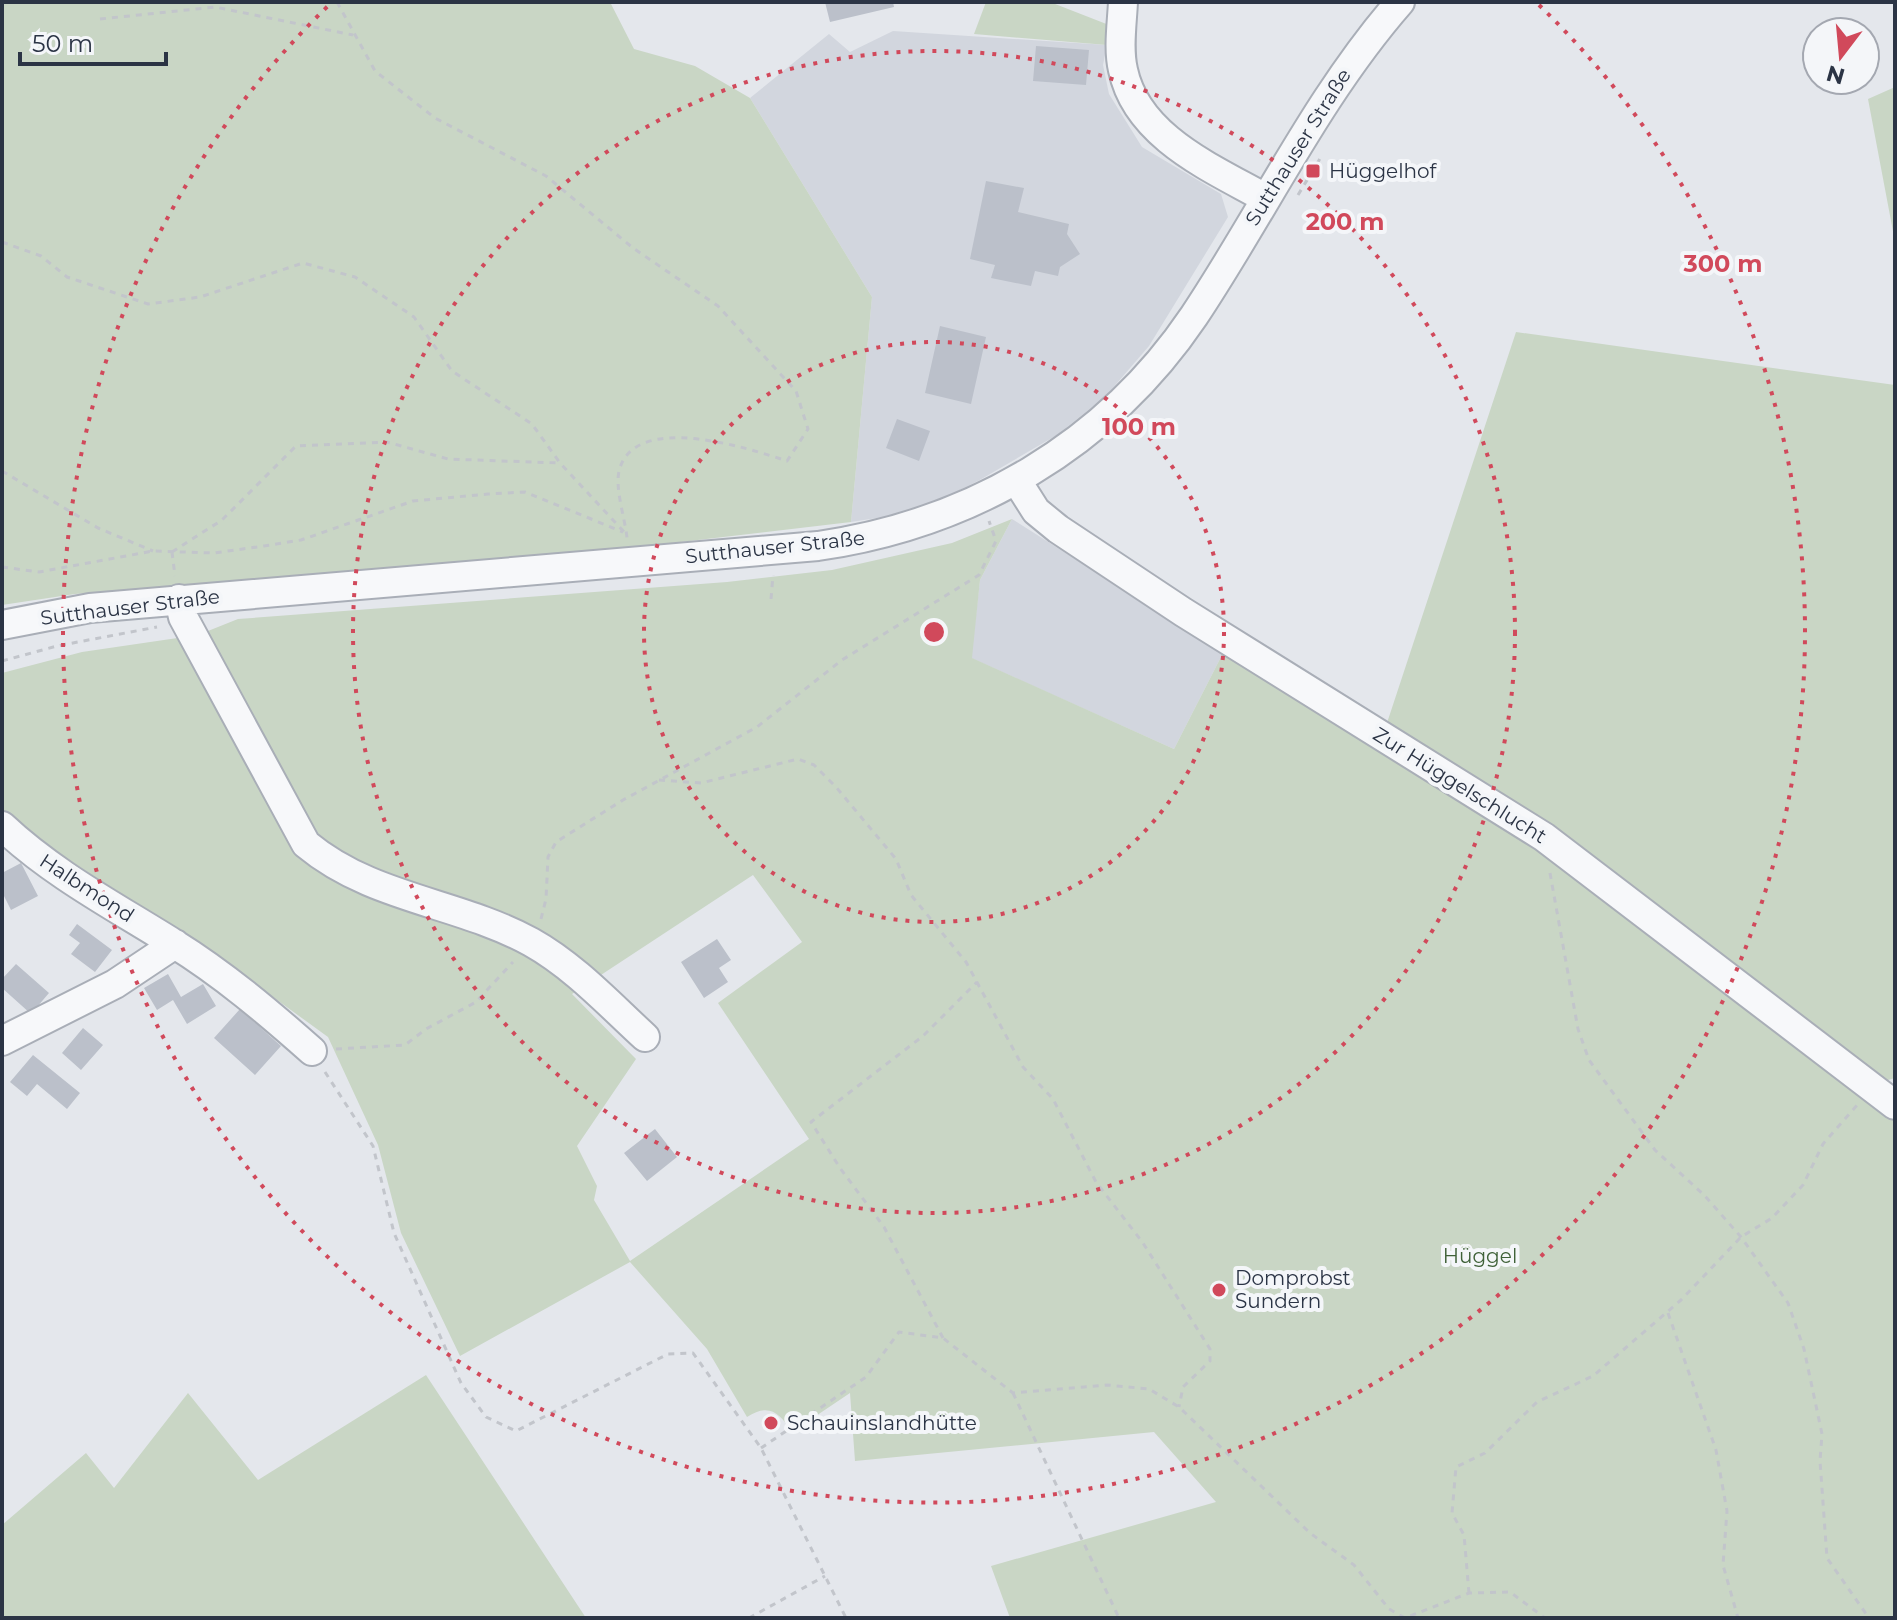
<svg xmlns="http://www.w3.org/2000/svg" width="1897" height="1620" font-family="Montserrat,sans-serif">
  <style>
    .built { fill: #d2d6de }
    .green { fill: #c9d6c5; fill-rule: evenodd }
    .building { fill: #bbc0ca }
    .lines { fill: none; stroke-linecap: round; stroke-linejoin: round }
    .minor-casing { stroke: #a9aeb7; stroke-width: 32 }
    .path { stroke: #c2c5cb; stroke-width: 3; stroke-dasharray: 6 6; stroke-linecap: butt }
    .minor { stroke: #f7f8fa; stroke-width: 28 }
    .ring { fill: none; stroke: #d1495b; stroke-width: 4; stroke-dasharray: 4 8 }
    .poi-dot { fill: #d1495b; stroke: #f4f6f9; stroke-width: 3 }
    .labels { text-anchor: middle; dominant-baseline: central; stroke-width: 8; stroke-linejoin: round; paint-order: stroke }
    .street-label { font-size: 20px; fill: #2b3445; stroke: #f4f6f9 }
    .poi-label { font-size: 20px; fill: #2b3445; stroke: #f4f6f9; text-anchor: start }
    .park-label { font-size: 20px; fill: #3f6138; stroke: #f4f6f9 }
    .centre { fill: #d1495b; stroke: #f4f6f9; stroke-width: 4 }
    .ring-label { font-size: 24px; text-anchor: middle; font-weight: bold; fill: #d1495b; stroke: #f4f6f9; stroke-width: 8; stroke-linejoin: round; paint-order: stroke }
  </style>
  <rect width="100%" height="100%" fill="#e4e7ec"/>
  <path class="built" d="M893 31 1107 45 1103 65 1109 94 1142 147 1221 194 1228 217 1149 346 1105 397 1057 435 978 481 915 512 851 522 872 297 750 98 829 34 850 52Z
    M1012 519 1223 653 1174 749 971 658 980 580Z"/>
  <path class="green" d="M2 2H610L634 49 695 66 750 98 872 297 851 522 561 556 75 594 2 605Z
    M986 2H1050L1109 25 1107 45 974 34Z
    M1895 87V242L1868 99Z
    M1516 332 1895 385V1078L1881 1082 1385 729Z
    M1012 519 980 580 972 658 1174 749 1223 653 1524 837 1895 1100V1618H1010L991 1566 1216 1502 1154 1432 855 1461 850 1393 792 1432C779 1412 769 1403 747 1417L707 1349 630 1262 460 1356 401 1233 378 1145 328 1037 200 944 14 825 2 812V673L82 652 198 635 238 619 727 582 832 570 952 543ZM753 875 802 942 718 1003 809 1139 630 1261 594 1200 597 1186 577 1146 636 1059 572 994Z
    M426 1375 586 1618H2V1525L86 1453 114 1488 188 1393 258 1480Z"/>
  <path class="building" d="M825 2H893L894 7 830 22Z
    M1036 46 1089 50 1086 85 1033 81Z
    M986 181 1024 188 1018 212 1069 224 1067 234 1080 254 1060 267 1058 276 1035 271 1031 286 991 278 995 265 970 259Z
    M940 326 986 337 971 404 925 393Z
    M897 419 930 431 919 461 886 448Z
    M21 863 38 896 11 910 2 892V873Z
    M77 924 112 950 95 972 71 954 80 943 69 935Z
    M717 939 731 960 719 968 728 982 704 998 681 962Z
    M16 964 49 993 31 1014 2 988V979Z
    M168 974 181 997 203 984 216 1006 187 1024 173 1000 157 1010 144 988Z
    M240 1009 281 1046 255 1075 214 1038Z
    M83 1028 103 1045 81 1070 62 1053Z
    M33 1055 80 1093 67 1109 37 1084 27 1096 10 1082Z
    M655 1129 677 1157 647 1181 624 1153Z
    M763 1423a8 8 0 1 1 16 0a8 8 0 1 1-16 0Z"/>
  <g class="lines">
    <defs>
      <path id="minor" d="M1123 2C1122 23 1118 49 1123 70 1137 137 1212 168 1265 198
        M1017 481 1036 511 1058 529 1183 612 1544 837 1895 1105
        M179 599 183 617 306 844C372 899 458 902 531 942 574 966 609 1004 645 1037
        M2 625 90 608 818 546C971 524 1107 445 1194 316 1264 211 1317 97 1400 2
        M2 826C53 874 114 906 173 943 223 974 268 1012 312 1051
        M2 1041 115 984 175 944"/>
    </defs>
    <use href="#minor" class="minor-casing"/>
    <path class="path" d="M337 2 375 71 435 118 546 176 633 248 718 306 796 391 808 429 787 461C748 448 634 411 619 471 615 490 625 518 627 538
      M100 19 215 7 353 35
      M1298 195 1321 157
      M2 242 41 256 67 277 148 304 200 297 303 263 355 277 414 317 452 371 532 424 560 463 626 534
      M2 471 98 528 153 551
      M172 552 222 520 296 446 387 442 448 459 560 463
      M172 552 175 576
      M2 567 39 572 153 551 214 553 264 546 301 540 413 501 488 494 525 492 623 532
      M771 599 773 575
      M2 661 57 646 157 627
      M659 780 701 783 798 759 814 765 836 787 896 859 911 895 966 962 1023 1067 1053 1099 1096 1182 1143 1243 1210 1349V1361L1183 1387 1179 1407
      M1550 873 1578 1029 1589 1060 1655 1150 1704 1195 1741 1237 1788 1303 1804 1349 1822 1434 1820 1461 1827 1558 1869 1618
      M541 919 546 899 548 857 556 842 623 800 757 727 842 660 979 575 996 541 989 521
      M336 1049 405 1045 426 1029 476 1002 513 962
      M325 1072 373 1146 394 1233 461 1383 486 1417 516 1431 668 1354 693 1353 761 1448 846 1618
      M1668 1313 1716 1450 1727 1511 1723 1565 1738 1618
      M943 1338 884 1227 840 1168 811 1122 923 1036 977 982
      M1013 1393 1119 1618
      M761 1448 866 1377 899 1332 943 1338 1013 1393 1107 1385 1149 1389 1179 1407 1310 1533 1354 1565 1389 1609 1405 1618 1469 1593 1510 1592 1545 1618
      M1469 1593 1464 1535 1452 1513 1456 1467 1485 1453 1537 1402 1593 1376 1681 1300 1741 1237 1772 1218 1803 1185 1823 1144 1858 1104
      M749 1618 825 1576"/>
    <use href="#minor" class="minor"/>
  </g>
  <g class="ring">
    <circle cx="934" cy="632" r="290"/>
    <circle cx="934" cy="632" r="581"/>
    <path d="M1539 5A871 871 0 1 1 329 5"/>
  </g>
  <g class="poi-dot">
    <rect x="1305" y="163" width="16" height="16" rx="4"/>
    <circle cx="1219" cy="1290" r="8"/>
    <circle cx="771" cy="1423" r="8"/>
  </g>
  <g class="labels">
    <g class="street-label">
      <text transform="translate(1298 147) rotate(-58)">Sutthauser Straße</text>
      <text transform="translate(775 547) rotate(-6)">Sutthauser Straße</text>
      <text transform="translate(130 607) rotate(-7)">Sutthauser Straße</text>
      <text transform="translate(1460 785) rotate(32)">Zur Hüggelschlucht</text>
      <text transform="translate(87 888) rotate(33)">Halbmond</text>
    </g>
    <g class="poi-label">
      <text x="1329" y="171">Hüggelhof</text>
      <text x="1235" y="1278">Domprobst<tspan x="1235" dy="23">Sundern</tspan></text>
      <text x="787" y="1423">Schauinslandhütte</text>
    </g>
    <g class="park-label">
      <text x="1480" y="1256">Hüggel</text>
    </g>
  </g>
  <circle cx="934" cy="632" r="12" class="centre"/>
  <g class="ring-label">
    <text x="1345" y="230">200 m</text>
    <text x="1723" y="272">300 m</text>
    <text x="1139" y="435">100 m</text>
  </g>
  <rect width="1897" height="1620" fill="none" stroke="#2b3445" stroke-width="8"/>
  <g transform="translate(1841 56) rotate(196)"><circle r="38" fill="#f4f6f9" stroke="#a4a8b1" stroke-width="2"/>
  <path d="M0-6L14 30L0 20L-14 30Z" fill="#d1495b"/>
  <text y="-12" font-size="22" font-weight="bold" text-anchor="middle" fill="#2b3445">N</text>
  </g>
  <path d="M20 52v12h146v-12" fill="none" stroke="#2b3445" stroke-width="4"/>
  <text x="32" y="52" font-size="24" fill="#2b3445" stroke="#f4f6f9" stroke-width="6" paint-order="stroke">50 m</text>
</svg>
